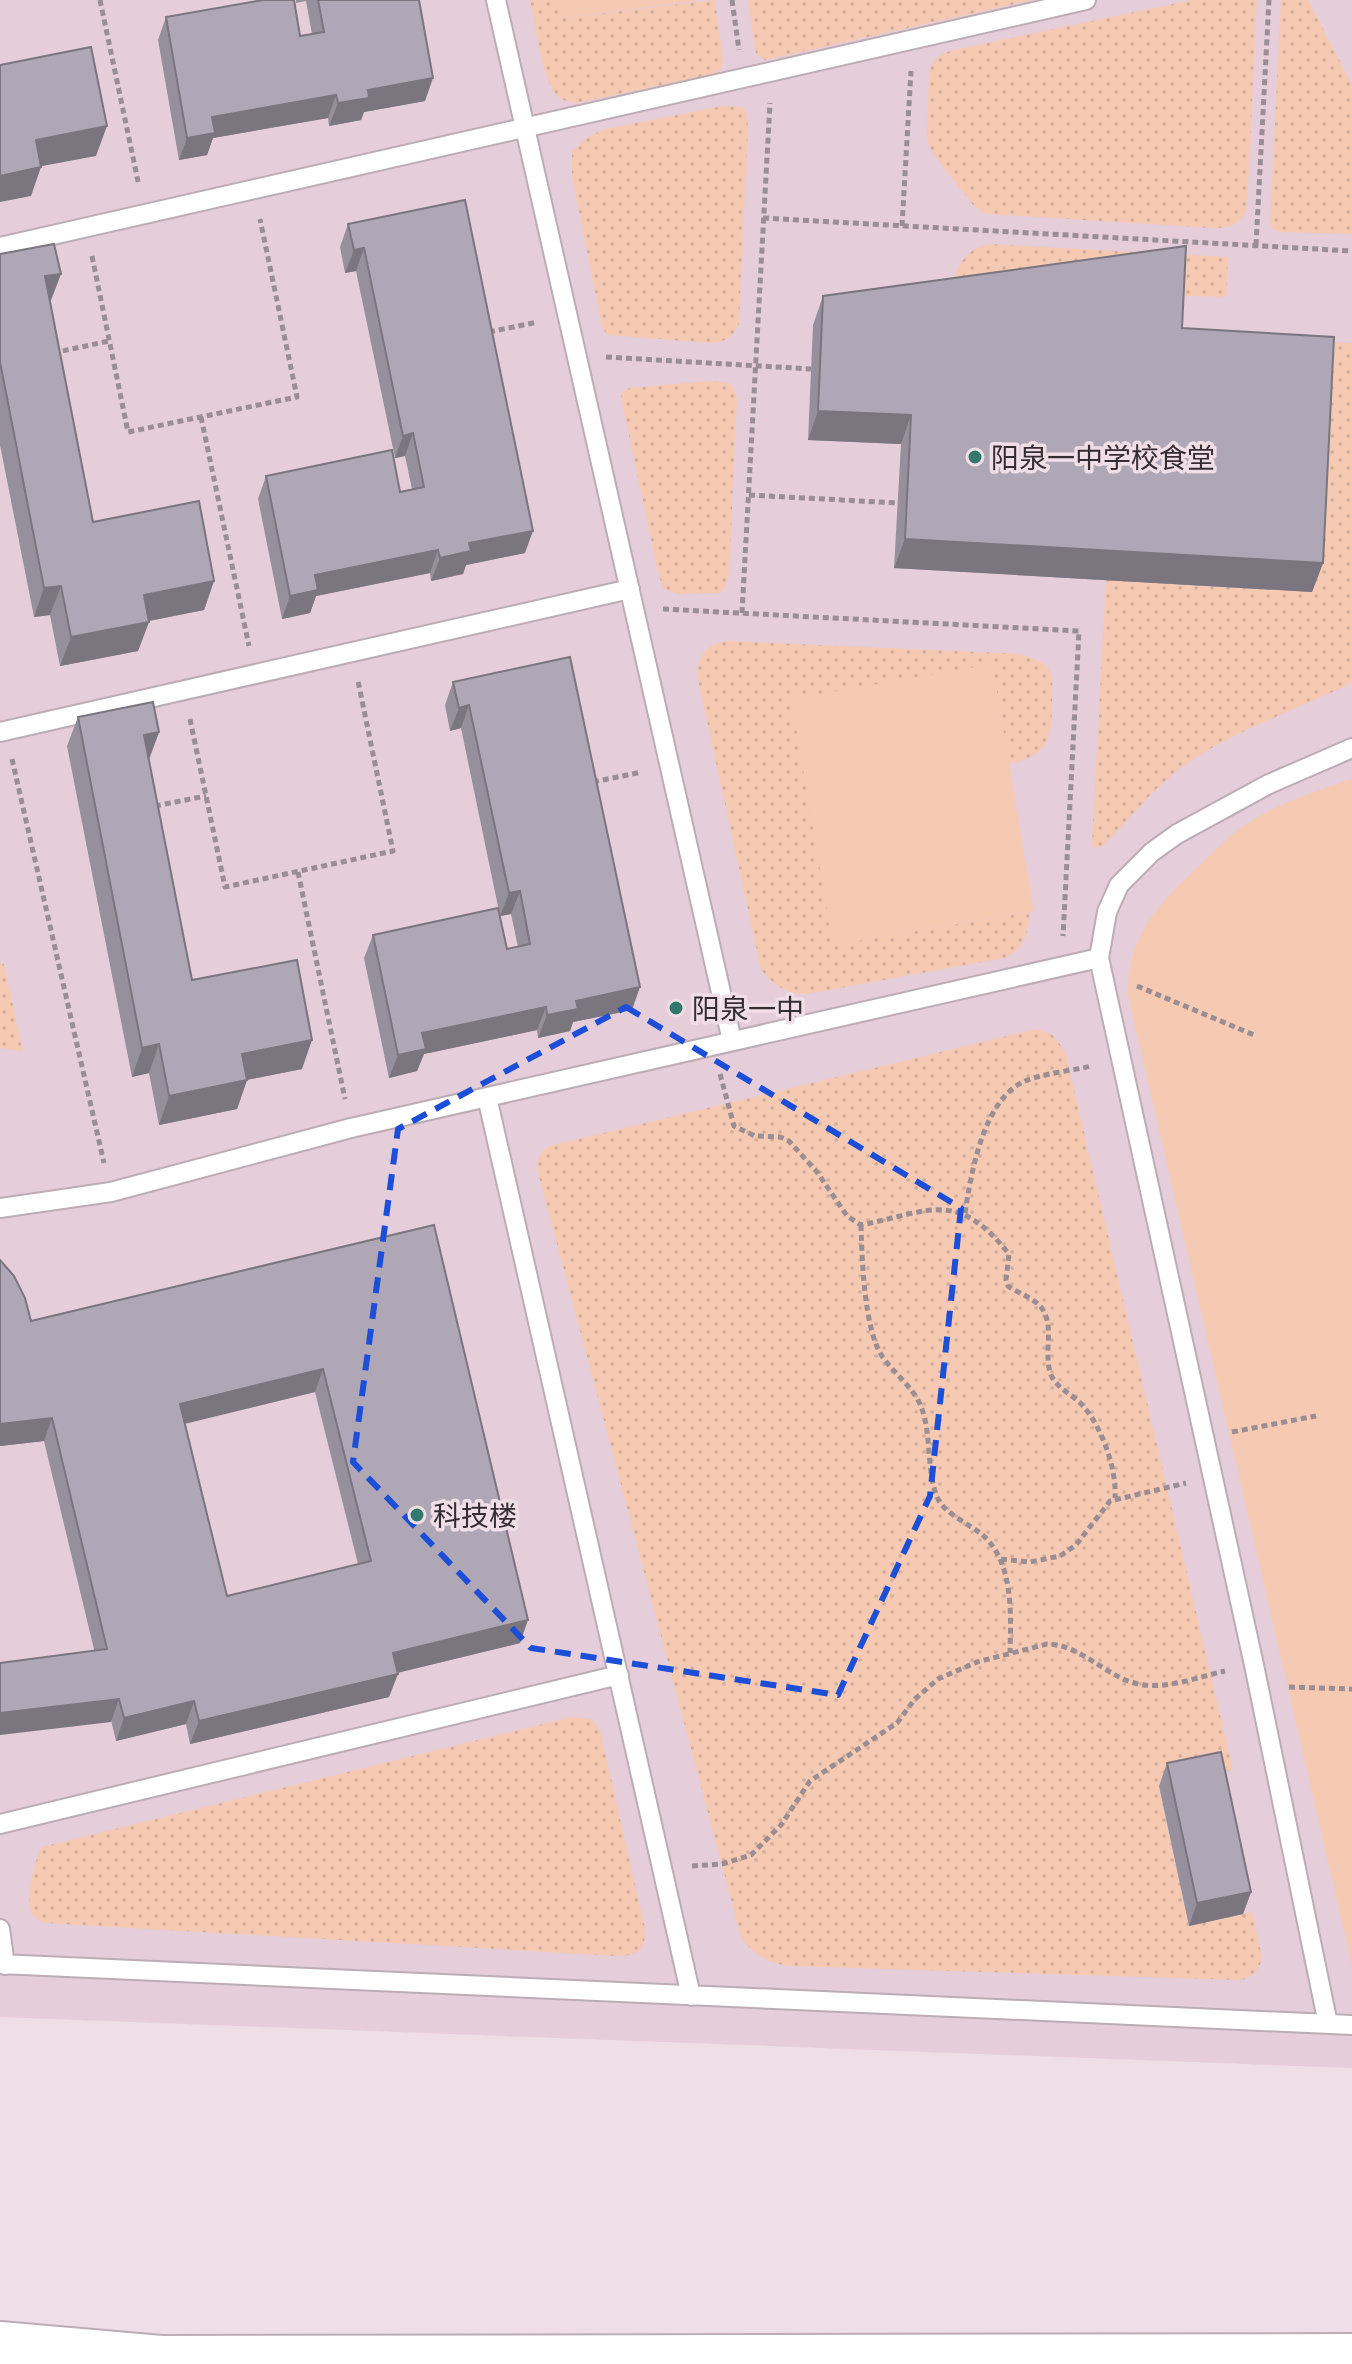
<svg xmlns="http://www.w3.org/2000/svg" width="1352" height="2364" font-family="Quicksand,'Noto Sans SC',sans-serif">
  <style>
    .built { fill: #e5cdda }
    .grass { fill: url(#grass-dots) }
    .pitch { fill: #f5c9b2 }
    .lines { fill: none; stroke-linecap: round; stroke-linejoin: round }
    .lane-casing { stroke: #bcacb4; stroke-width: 22 }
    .secondary-casing { stroke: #bcacb4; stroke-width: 48 }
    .path { stroke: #9a8d93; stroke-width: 5; stroke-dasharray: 6 4; stroke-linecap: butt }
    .lane { stroke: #fff; stroke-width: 18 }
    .secondary { stroke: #fff; stroke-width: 44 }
    .wall { fill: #96909c; fill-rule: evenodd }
    .shaded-wall { fill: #7a757f }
    .building { fill: #afa7b5; stroke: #7a757f; stroke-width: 2; fill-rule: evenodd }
    .marked { fill: none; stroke: #1d4ed8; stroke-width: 6; stroke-dasharray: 16 10; stroke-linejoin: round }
    .poi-dot { fill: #33786c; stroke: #f0dee7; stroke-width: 3 }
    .labels { text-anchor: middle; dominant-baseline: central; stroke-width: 7; stroke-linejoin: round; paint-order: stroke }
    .poi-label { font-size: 28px; fill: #342d31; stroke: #f0dee7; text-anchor: start }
  </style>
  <defs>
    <pattern id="grass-dots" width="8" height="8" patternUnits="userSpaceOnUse" patternTransform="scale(2)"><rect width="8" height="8" fill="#f5c9b2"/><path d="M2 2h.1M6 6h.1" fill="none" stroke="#d3ad9a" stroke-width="1.8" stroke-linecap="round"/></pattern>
  </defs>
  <rect width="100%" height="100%" fill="#f0dee7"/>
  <path class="built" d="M0 0H1352V2068L0 2017Z"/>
  <path class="grass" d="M530 0H560L563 18 715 0 723 60 721 68 715 74 577 103C569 102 560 100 555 93 542 77 535 22 530 0Z
    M748 0H1032L765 60 756 54Z
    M1192 0H1257L1247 208C1241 226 1229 228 1211 228L986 214 973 205 931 151 927 137 929 73C932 59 940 54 954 50Z
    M1281 0H1308L1352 85V234L1281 232 1273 229 1270 224Z
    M723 106 742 107 746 111 748 126 739 324C734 337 725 342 711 343L607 335 602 326 572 176V151L588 137 605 129Z
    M990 244 1228 257 1226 297 953 288C956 264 966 249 990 244Z
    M1324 342 1352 343V683C1298 709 1216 737 1172 775 1147 796 1126 823 1103 846L1094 848 1092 844 1106 580Z
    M710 381 729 383 734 389 737 398 729 575 724 589 719 593 677 594 663 588 658 572 621 397 623 391 630 388Z
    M730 641 1021 654C1030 658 1043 661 1049 669 1054 677 1052 691 1052 700 1052 739 1050 755 1009 764L992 665 833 945 1030 912C1027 934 1026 949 1004 958L807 994C785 993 774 987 761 969L697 675C699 654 707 642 730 641Z
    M0 963 4 964 23 1052 0 1048Z
    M1037 1029 1053 1035 1065 1051 1233 1770 1159 1787 1189 1925 1252 1912 1262 1957C1260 1969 1254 1977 1241 1980L789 1966C767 1963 754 1955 741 1937L537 1168C537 1156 542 1148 554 1145Z
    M572 1717 591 1719 600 1730 645 1928C646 1950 639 1956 617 1956L46 1923C40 1921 34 1918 31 1911 26 1900 35 1859 41 1848L46 1846Z"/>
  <path class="pitch" d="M560 0H703L562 18Z
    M992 664 1034 911 833 945 791 699Z
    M1352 779V1965L1128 995C1128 934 1158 905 1199 866 1215 850 1231 833 1250 822 1281 802 1318 791 1352 779Z"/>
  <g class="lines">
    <defs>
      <path id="lane" d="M496 0 732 1041
        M0 247 1086 0
        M0 732 630 589
        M487 1097 691 1996
        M0 1208 111 1192 351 1128 1099 958
        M0 1824 619 1675
        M0 1929 5 1965
        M0 1964 1352 2025
        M1328 2024 1254 1665 1099 958 1107 912 1119 885 1152 852 1177 834 1269 784 1352 748"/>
      <path id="secondary" d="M0 2344 161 2358 1352 2356"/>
    </defs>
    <use href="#lane" class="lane-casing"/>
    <use href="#secondary" class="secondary-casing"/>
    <path class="path" d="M100 0 139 186
      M732 0 739 50
      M763 218 1352 251
      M902 226 911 71
      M1256 245 1269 0
      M92 256 128 432 297 397 260 219
      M489 332 538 322
      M53 353 109 341
      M606 357 811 369
      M201 417 249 646
      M749 495 898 503
      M663 609 1079 631 1063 936
      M742 613 770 103
      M190 719 225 887 393 851 358 681
      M12 759 104 1163
      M593 782 642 772
      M155 806 206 796
      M298 872 345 1099
      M1137 986 1254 1035
      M720 1074 734 1126 755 1136 780 1137 789 1141 817 1172 847 1216 861 1225C931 1211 957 1189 1009 1254L1006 1280 1008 1286C1019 1294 1037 1299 1043 1310 1055 1330 1042 1356 1052 1377 1059 1390 1074 1395 1083 1406 1102 1427 1117 1470 1115 1498
      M965 1213C971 1174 983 1099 1025 1081 1045 1073 1070 1071 1092 1066
      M861 1225C862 1259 864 1329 882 1356 895 1375 914 1387 922 1409 932 1438 926 1472 938 1499 946 1514 967 1523 980 1533 1014 1559 1011 1614 1010 1653
      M1232 1432 1316 1416
      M1001 1559 1030 1562 1060 1556 1076 1545 1110 1501 1186 1483
      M1289 1687 1352 1689
      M692 1866 722 1864 751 1855 781 1825 810 1781 897 1723 915 1699 938 1679 977 1662 1047 1644C1082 1645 1106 1677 1138 1684 1166 1690 1198 1677 1225 1671"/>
    <use href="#lane" class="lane"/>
    <use href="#secondary" class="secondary"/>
  </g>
  <path class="wall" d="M296 0H419L425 101 364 112 361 120 329 126 328 118 213 138 207 155 179 160 158 40 166 17 300 36 312 34 306 1 296 3Z
    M465 200 525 553 466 565 463 574 431 581 430 573 316 596 310 613 282 619 258 499 266 476 400 492 412 489 405 456 395 458 356 271 345 273 340 247 348 224Z
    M0 254 50 302 93 522 214 581 204 610 149 621 138 651 60 666 50 615 34 617 0 445Z
    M823 296 1182 328 1323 563 1312 592 894 568 901 444 808 440 813 325Z
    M570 657 632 1010 573 1022 570 1031 538 1038 537 1030 424 1054 417 1071 389 1078 364 958 373 935 507 949 518 947 511 914 500 916 461 728 450 731 445 705 453 682Z
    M78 717 159 732 149 760 192 980 302 1069 247 1080 237 1109 159 1125 149 1073 132 1077 67 746Z
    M434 1225 520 1643 397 1673 389 1697 190 1744 186 1724 116 1741 44 1441 0 1446V1260L31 1321ZM315 1392 358 1564 227 1596 185 1423Z
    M1167 1763 1251 1892 1243 1914 1189 1926 1159 1786Z"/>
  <path class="shaded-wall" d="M433 78 425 101 364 112 361 120 329 126 338 103 368 90Z
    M336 95 328 118 213 138 207 155 179 160 187 138 212 117Z
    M107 126 96 156 26 169 36 140Z
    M41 167 31 196 0 202V176Z
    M364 248 356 271 345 273 354 250Z
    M61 274 50 303 45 276Z
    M818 411 911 415 901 444 808 440Z
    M413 433 405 456 395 458 403 436Z
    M533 531 525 553 466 565 463 574 431 581 440 558 469 543Z
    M905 539 1323 563 1312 592 894 568Z
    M438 550 430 573 316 596 310 613 282 619 290 596 315 575Z
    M214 581 204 610 133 624 144 595Z
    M61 586 50 615 34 617 44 588Z
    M149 622 138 651 60 666 71 637Z
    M469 705 461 728 450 731 459 708Z
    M159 732 148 761 144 735Z
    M520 891 511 914 500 916 509 893Z
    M640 987 632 1010 573 1022 570 1031 538 1038 547 1015 576 1001Z
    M546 1007 537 1030 424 1054 417 1071 389 1078 398 1055 422 1033Z
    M312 1040 302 1069 231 1083 242 1054Z
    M159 1044 149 1073 132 1077 142 1048Z
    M247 1080 237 1109 159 1125 169 1096Z
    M323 1369 315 1392 172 1427 180 1404Z
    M52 1418 44 1441 0 1446V1424Z
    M528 1620 520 1643 384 1676 393 1653Z
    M398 1674 389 1697 190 1744 199 1721Z
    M119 1699 111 1722 0 1735V1713Z
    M194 1701 186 1724 116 1741 124 1718Z
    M1251 1892 1243 1914 1189 1926 1197 1903Z"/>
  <path class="building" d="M263 0H294L300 36 324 32 318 0H419L433 78 368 90 369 98 338 103 336 95 212 117 215 133 187 138 166 17Z
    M91 47 107 126 36 140 41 167 0 176V65Z
    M465 200 533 531 469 543 471 551 440 558 438 550 315 575 318 590 290 596 266 476 392 450 400 492 424 487 413 433 403 436 364 248 354 250 348 224Z
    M54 244 61 274 45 276 93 522 199 501 214 581 144 595 149 622 71 637 61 586 44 588 0 362V254Z
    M1186 246 1182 328 1334 337 1323 563 905 539 911 415 818 411 823 296Z
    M570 657 640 987 576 1001 578 1009 547 1015 546 1007 422 1033 426 1049 398 1055 373 935 498 908 507 949 530 944 520 891 509 893 469 705 459 708 453 682Z
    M153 702 159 732 144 735 192 980 297 960 312 1040 242 1054 247 1080 169 1096 159 1044 142 1048 78 717Z
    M434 1225 528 1620 393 1653 398 1674 199 1721 194 1701 124 1718 119 1699 0 1713V1663L107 1649 52 1418 0 1424V1260L14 1276 25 1298 31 1321ZM323 1369 371 1561 227 1596 180 1404Z
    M1221 1752 1251 1892 1197 1903 1167 1763Z"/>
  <path class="marked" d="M626 1007 961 1208 930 1496 838 1695 531 1648 353 1462 398 1129Z"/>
  <g class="poi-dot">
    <circle cx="975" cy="457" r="8"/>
    <circle cx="676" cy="1008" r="8"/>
    <circle cx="417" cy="1515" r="8"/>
  </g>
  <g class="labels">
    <g class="poi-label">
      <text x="991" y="457">阳泉一中学校食堂</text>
      <text x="692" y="1008">阳泉一中</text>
      <text x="433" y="1515">科技楼</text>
    </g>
  </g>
</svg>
